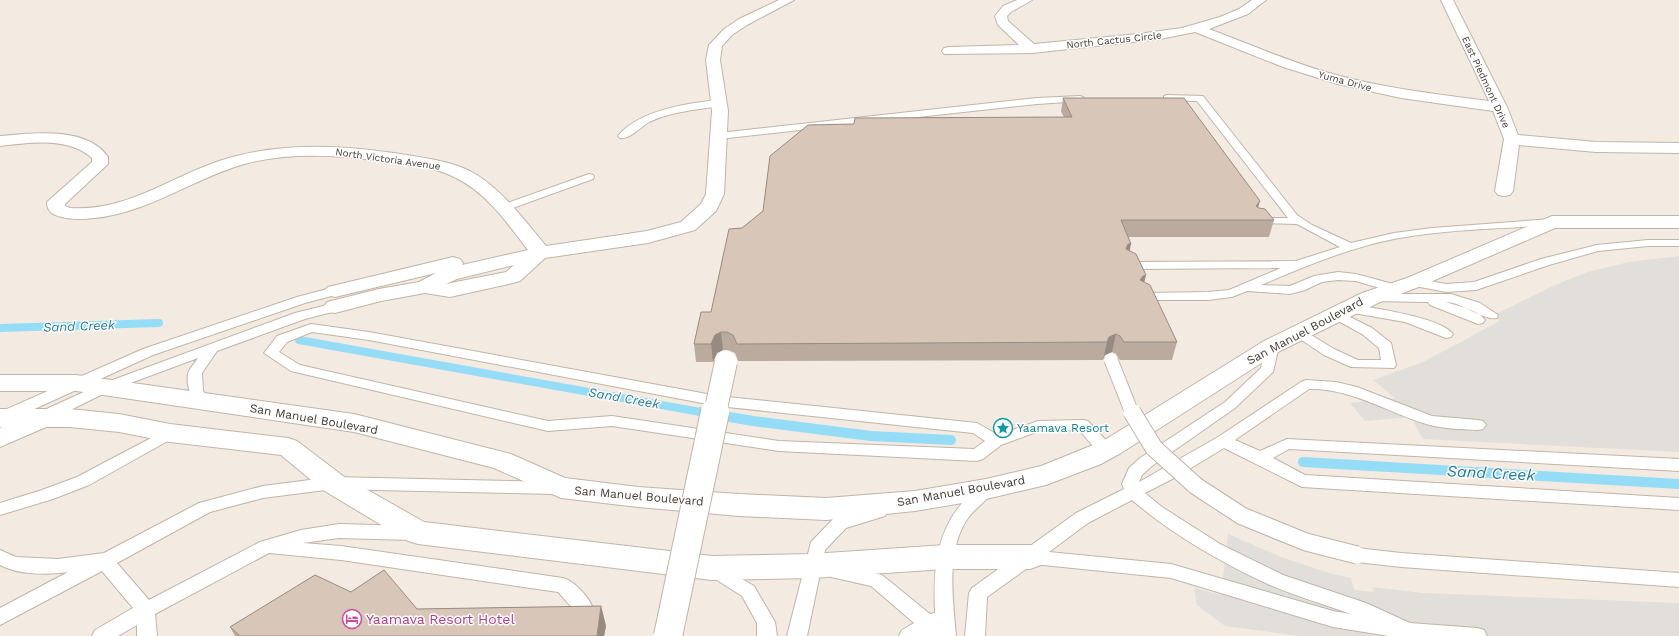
<svg xmlns="http://www.w3.org/2000/svg" width="1679" height="636" font-family="'Work Sans',sans-serif">
  <style>
    .parking { fill: #e2deda }
    .lines { fill: none; stroke-linecap: round; stroke-linejoin: round }
    .stream-far1 { stroke: #95dcf7; stroke-width: 8 }
    .stream { stroke: #95dcf7; stroke-width: 10 }
    .lane-casing { stroke: #c1b4a6; stroke-width: 2 }
    .street-casing { stroke: #c1b4a6; stroke-width: 2 }
    .lane { fill: #fff; fill-rule: evenodd }
    .street { fill: #fff; fill-rule: evenodd }
    .lane-bridge-far1-casing { stroke: #c1b4a6; stroke-width: 15; stroke-linecap: butt }
    .lane-bridge-casing { stroke: #c1b4a6; stroke-width: 19; stroke-linecap: butt }
    .street-bridge-far1-casing { stroke: #c1b4a6; stroke-width: 24; stroke-linecap: butt }
    .street-bridge-casing { stroke: #c1b4a6; stroke-width: 30; stroke-linecap: butt }
    .lane-bridge-far1 { stroke: #fff; stroke-width: 13 }
    .lane-bridge { stroke: #fff; stroke-width: 17 }
    .street-bridge-far1 { stroke: #fff; stroke-width: 22 }
    .street-bridge { stroke: #fff; stroke-width: 28 }
    .wall { fill: #baab9e }
    .shaded-wall { fill: #978b81 }
    .building { fill: #d8c7b8; stroke: #978b81 }
    .labels { text-anchor: middle; dominant-baseline: central; stroke-width: 3; stroke-linejoin: round; paint-order: stroke }
    .far-street-label { font-size: 10px; fill: #443a31; stroke: #fff }
    .street-label { font-size: 12px; fill: #443a31; stroke: #fff }
    .culture-label { font-size: 12px; fill: #0d838f; stroke: #fff; text-anchor: start }
    .water-label { font-size: 13px; font-style: italic; fill: #1f7ba1; stroke: #fff }
    .near-hotel-label { font-size: 14px; fill: #b23c85; stroke: #fff; text-anchor: start }
    .near-water-label { font-size: 16px; font-style: italic; fill: #1f7ba1; stroke: #fff }
  </style>
  <rect width="100%" height="100%" fill="#f3ebe1"/>
  <path class="parking" d="M1679 256V452L1423 439 1411 417 1365 421 1350 403 1395 398 1373 380 1423 362 1461 342 1499 321 1496 314 1555 285 1588 272 1629 262Z
    M1228 534 1281 557 1329 573 1351 578 1354 590 1374 592 1373 587 1423 593 1679 603V636H1299L1225 626 1197 605 1194 588 1221 595Z"/>
  <g class="lines">
    <path class="stream-far1" d="M0 328 159 323
      M299 340 706 413"/>
    <path class="stream" d="M701 412 753 421 871 436 951 440
      M1303 462 1679 484"/>
    <defs>
      <path id="lane" d="M1167 95 1203 96 1297 215 1312 225 1351 243 1394 233 1432 228 1552 219 1558 222 1552 225C1500 229 1445 229 1394 239 1348 248 1304 267 1261 285L1290 286 1314 276 1338 272 1356 274 1397 285 1399 288 1393 292 1356 281 1338 280 1322 282 1305 290 1290 294 1247 291 1232 297 1208 300H1140L1138 297 1144 293 1208 292 1229 290 1281 268 1130 269 1124 265 1126 262 1296 261 1340 247 1297 224 1254 223 1252 221 1254 219 1258 218H1288L1197 101 1164 100V96Z
        M1080 96 1083 97V101L1037 104 719 139 714 136 719 133 1037 98Z
        M719 100 723 103 722 105C697 111 674 110 649 122 641 127 629 140 620 138L618 136C639 110 688 103 719 100Z
        M589 174 593 175 594 177 593 179 507 210 503 211 498 208 499 206Z
        M1648 240H1679V246H1648L1598 251 1549 265 1476 290 1446 292 1410 285 1408 282 1414 278 1446 284 1474 282 1541 259 1597 245Z
        M335 287 339 288 341 291 339 294 305 303 153 355 8 421H0V412L143 349 297 297Z
        M1377 294H1451L1480 303 1498 315 1497 318C1483 321 1462 302 1446 302 1457 306 1477 309 1485 320L1483 323 1478 324 1430 305 1428 302 1373 301 1371 298Z
        M335 303 340 304 341 307 340 310 305 319 217 351 202 373 203 391 212 402 210 405C193 410 186 388 188 374 189 369 195 363 198 358L109 391 50 420 45 421 40 420 38 416 40 412 99 385 295 313Z
        M1347 304C1368 307 1441 317 1453 334L1451 337 1446 338 1405 322 1342 311 1341 308Z
        M1336 310 1372 328 1391 343 1396 365 1394 368 1351 367 1324 355 1291 333 1293 330H1303L1334 349 1358 360H1381L1379 348 1362 334 1331 317 1330 314Z
        M311 324 369 332 718 396 977 423 998 435 1038 421 1083 420 1088 421 1115 450 1112 454C1099 458 1088 439 1079 430L1039 431 1001 445 983 459 977 461 779 451 612 426 548 431 291 371 264 353 277 336ZM312 332 369 340 718 406 973 433 985 441 974 449 779 441 612 416 548 421 300 365 279 352 287 342Z
        M1272 342 1277 343 1279 346 1273 372 1235 408 1152 466 1142 475 1139 482 1218 437 1301 382 1306 380 1336 382 1357 387 1432 416 1478 420 1483 421 1486 425 1483 429 1478 430C1460 429 1441 429 1423 423 1385 411 1350 388 1309 389L1235 440 1260 451 1287 439 1679 459V471L1289 449 1273 458 1305 475 1679 498V510L1302 487 1224 448 1176 477 1145 493 1162 507 1220 544 1283 575 1366 603 1410 623 1477 628 1484 630 1487 636H1389L1333 627 1171 578 1033 564 987 597 985 636H965L969 593 972 588 1076 513 1124 489 1122 484 1129 468 1140 458 1225 402 1261 368 1265 346 1267 343ZM1132 500C1173 535 1220 562 1270 585 1295 596 1324 604 1350 614L1333 611 1171 564 1049 552 1088 523Z
        M170 428 175 429 178 433 175 437 89 485 53 499 0 515V503L42 490 77 477Z
        M333 477 556 482 562 484 564 488 562 492 556 494 333 489 263 498 210 512 117 563 149 600 260 542 301 530 339 524 411 526 417 528 420 533 417 538 411 540 339 538 303 543 341 546 563 578C574 581 587 595 592 606L590 611C575 616 567 601 558 592L341 560 269 553 155 614 157 636H137V625L118 636H92L95 630 133 608 102 571 0 625V608L68 572C47 575 19 575 0 565V550L16 557 58 559 104 553 199 503 263 486Z
        M986 483 992 485 994 489C987 502 973 509 966 521 946 553 953 600 956 636H899L902 630 914 623 871 586 831 577 828 572 831 567 837 565 882 575 930 614 935 613C933 570 936 527 969 496 975 491 979 485 986 483Z
        M879 506 885 508 887 512 885 516 846 528 825 550 807 636H787L811 542 834 518Z
        M1357 548 1401 553 1679 573V587L1401 567 1357 562 1351 560 1348 555 1351 550Z
        M715 563 754 586 775 622 777 636H757V623L742 596 709 575 706 570 709 565Z"/>
      <path id="street" d="M779 0H794L747 25 732 35 722 46 720 60 728 111 724 194 716 211 695 230 648 243 545 258 520 281 513 283 450 297 425 293 381 301 335 313 327 312 324 307 327 302 379 289 419 282 436 273 335 297 328 295 324 291 328 287 453 257 460 259 463 263 462 265 528 250C508 224 487 193 456 178 438 168 416 166 395 163 347 156 296 151 248 163 195 177 151 212 95 218 83 219 73 220 62 217 53 215 47 212 47 202L92 162V158C68 136 29 143 0 146V136C33 133 87 126 108 157V164L65 204V206L70 208C125 212 169 178 219 161 280 141 344 145 407 155 431 159 456 162 477 175 505 193 525 221 546 246L647 231 681 222 701 204 706 194 712 111 706 60 709 45 724 29 739 19ZM514 265 506 272 446 284 457 279Z
        M1017 0H1032L1011 12 1007 16 1008 21 1034 44 1138 34 1182 28 1220 17 1239 9 1252 0H1266L1248 14 1209 29C1249 44 1288 61 1329 73 1381 88 1435 94 1489 101L1441 0H1453L1507 107 1518 135 1596 142 1679 143V153L1596 152 1519 145 1513 191 1510 195 1504 196 1498 195 1495 191 1504 139 1493 111 1401 98 1338 84 1283 67 1195 32 1160 39 1032 53 944 54 942 51 944 48 949 47 1019 45 998 25 995 16 1003 6Z
        M1552 216H1679V228H1555L1421 286 1378 303 1280 351 1121 453 1101 464 1046 485 986 499 915 511 826 520 739 516 638 507 561 498 494 468 354 432 76 391H0V375H76L354 414 511 454 565 478 638 487 739 494 826 498 915 491 986 479 1041 466 1103 441 1264 341 1362 293 1407 278Z
        M0 409H70L119 414 170 424 288 438 297 441 343 476 424 522 712 556 812 554 945 545H1030L1041 549 1045 557 1041 565 1030 569H945L812 578 712 580 418 544 408 541 323 490 281 455 170 442 119 432 70 427H46L0 447V428L2 427H0Z"/>
    </defs>
    <use href="#lane" class="lane-casing"/>
    <use href="#street" class="street-casing"/>
    <use href="#lane" class="lane"/>
    <use href="#street" class="street"/>
    <defs>
      <path id="lane-bridge-far1" d="M1111 360 1132 413"/>
      <path id="lane-bridge" d="M1132 412 1154 448 1196 486 1242 516 1306 542 1357 555"/>
      <path id="street-bridge-far1" d="M715 413 726 362"/>
      <path id="street-bridge" d="M668 636 715 412"/>
    </defs>
    <use href="#lane-bridge-far1" class="lane-bridge-far1-casing"/>
    <use href="#lane-bridge" class="lane-bridge-casing"/>
    <use href="#street-bridge-far1" class="street-bridge-far1-casing"/>
    <use href="#street-bridge" class="street-bridge-casing"/>
    <use href="#lane-bridge-far1" class="lane-bridge-far1"/>
    <use href="#lane-bridge" class="lane-bridge"/>
    <use href="#street-bridge-far1" class="street-bridge-far1"/>
    <use href="#street-bridge" class="street-bridge"/>
  </g>
  <path class="wall" d="M1063 98 1258 208 1274 220 1269 237H1128L1130 251 1144 282 1177 342 1172 360H1120L1116 354 1112 352 1105 355 1103 360 738 361 735 353 728 350H723L717 353 713 362H696L694 344 711 312 742 228 763 211 854 124 1064 117 1061 112Z
    M351 592 417 609 601 606 606 626 604 636H235L230 627Z"/>
  <path class="shaded-wall" d="M1260 201 1255 217 1256 206Z
    M1128 244H1131L1128 260 1126 249Z
    M1146 275 1142 292 1140 280 1143 276Z
    M721 332 723 350 717 353 713 362 711 344 715 335Z
    M1116 334 1112 352 1105 355 1103 360 1107 342 1109 337Z
    M601 606 606 626 604 636H597Z"/>
  <path class="building" d="M1063 98H1184L1260 201 1256 206 1259 208 1265 209 1274 220H1121L1131 244H1128L1126 249 1136 254 1146 275 1143 276 1140 280 1150 285 1177 342H1124L1120 336 1116 334 1109 337 1107 342 737 344 733 335 727 332H721L715 335 711 344H694L701 312H711L729 229 742 228 763 211 770 156 808 125 854 124 855 118 1072 117Z
    M384 570 417 609 601 606 597 636H239H240L230 627 315 575 351 592Z"/>
  <defs>
    <symbol id="sight-ring" viewBox="-11 -11 22 22"><circle r="9.5" fill="#fff" stroke="#0f9aa8" stroke-width="1.5"/><path d="M0-6L1.8-2.2L6-1.7L2.9 1.2L3.7 5.4L0 3.3L-3.7 5.4L-2.9 1.2L-6-1.7L-1.8-2.2Z" fill="#0f9aa8"/></symbol>
    <symbol id="hotel-ring" viewBox="-11 -11 22 22"><circle r="9.5" fill="#fff" stroke="#d1479c" stroke-width="1.5"/><path d="M-6-4.5h1.5V1H6V5H4.5V3h-9V5H-6ZM-4 0a1.8 1.8 0 1 1 3.6 0ZM.5 0V-2.5h3Q6-2.5 6 0Z" fill="#d1479c"/></symbol>
  </defs>
  <g fill-rule="evenodd">
    <use href="#sight-ring" x="992" y="417" width="22" height="22"/>
    <use href="#hotel-ring" x="341" y="608" width="22" height="22"/>
  </g>
  <g class="labels">
    <g class="far-street-label">
      <text transform="translate(1114 40) rotate(-6)">North Cactus Circle</text>
      <text transform="translate(1345 81) rotate(15)">Yuma Drive</text>
      <text transform="translate(1486 82) rotate(65)">East Piedmont Drive</text>
      <text transform="translate(388 159) rotate(8)">North Victoria Avenue</text>
    </g>
    <g class="street-label">
      <text transform="translate(1305 331) rotate(-28)">San Manuel Boulevard</text>
      <text transform="translate(314 419) rotate(10)">San Manuel Boulevard</text>
      <text transform="translate(961 491) rotate(-10)">San Manuel Boulevard</text>
      <text transform="translate(639 496) rotate(5)">San Manuel Boulevard</text>
    </g>
    <g class="culture-label">
      <text x="1017" y="428">Yaamava Resort</text>
    </g>
    <g class="water-label">
      <text transform="translate(79 326) rotate(-2)">Sand Creek</text>
      <text transform="translate(624 398) rotate(10)">Sand Creek</text>
    </g>
    <g class="near-hotel-label">
      <text x="366" y="619">Yaamava Resort Hotel</text>
    </g>
    <g class="near-water-label">
      <text transform="translate(1491 473) rotate(3)">Sand Creek</text>
    </g>
  </g>
</svg>
